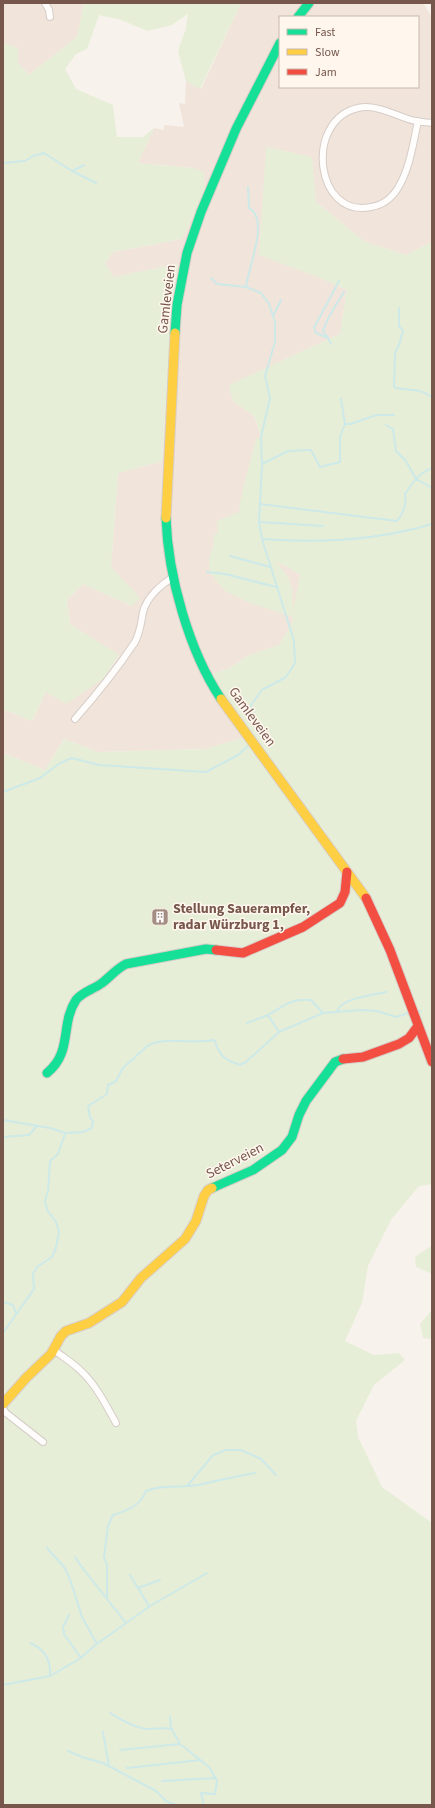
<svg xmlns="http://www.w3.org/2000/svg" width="435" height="1808" font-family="'Source Sans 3',sans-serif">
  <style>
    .residential { fill: #f1e4da; fill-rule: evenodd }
    .green { fill: #e7eed7; fill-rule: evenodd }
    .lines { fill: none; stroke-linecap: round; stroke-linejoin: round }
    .stream { stroke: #cde9e8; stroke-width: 2 }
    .street-casing { stroke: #d6cdc8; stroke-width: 8 }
    .fast-casing { stroke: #d7cdc8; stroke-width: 11 }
    .slow-casing { stroke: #d7cdc8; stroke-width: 11 }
    .jam-casing { stroke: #d7cdc8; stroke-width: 11 }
    .street { stroke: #fefdfc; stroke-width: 6 }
    .fast { stroke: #16e098; stroke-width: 9 }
    .slow { stroke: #ffcf43; stroke-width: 9 }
    .jam { stroke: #f24e42; stroke-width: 9 }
    .labels { text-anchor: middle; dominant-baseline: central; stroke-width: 3; stroke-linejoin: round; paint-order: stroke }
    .street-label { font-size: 14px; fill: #77564b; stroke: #fff7ee }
    .poi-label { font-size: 14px; font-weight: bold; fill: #77564b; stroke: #fff7ee; text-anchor: start }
  </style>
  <rect width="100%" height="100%" fill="#f8f2ec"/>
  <path class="residential" d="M3 3H84L77 37 29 75 18 63V48L3 43Z
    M241 3H423L432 17V242L406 255 365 242 316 202 311 157 266 147 320 278 347 290 340 334 230 385 233 401 254 416 265 448 260 555 288 567 300 575 292 623 279 645 247 656 230 668 211 675 252 735 205 749 98 752 64 739 45 770 3 753V709L32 721 46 692 103 679 119 656 70 624 67 600 83 584 132 606 111 567 118 473 162 461 172 309 178 264 114 277 105 263 113 252 182 239 193 168 138 163 154 128 164 130V125L184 127 179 103 185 104 186 81 201 89ZM280 17H418V87H280Z"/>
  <path class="green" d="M84 3H241L200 89 186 81 178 51 186 28 188 14 172 25 148 31 121 20 99 15 87 49 76 54 65 69 76 89 113 105 117 137H143L154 128 138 163 193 168 204 172 205 192 182 239 113 252 105 263 114 277 178 264 172 309 162 461 118 473 111 567 140 598 132 606 83 584 67 600 70 624 119 655 103 679 66 704 46 692 32 721 3 709V43L18 48V63L29 75 77 37Z
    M266 147 312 157 316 202 365 242 406 255 432 242V1184L419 1186 391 1220 368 1266 362 1303 345 1341 374 1355 399 1353 405 1360 374 1385 356 1421 358 1437 382 1487 432 1523V1805H3V753L45 770 64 739 98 752 205 749 252 735 211 675 230 668 247 656 279 645 292 623 293 617 250 603 225 591 210 573 209 559 214 543 213 536 218 533 217 521 239 512C242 487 250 464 256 439L261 437 254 416 233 401 229 385 340 334 347 290 320 278 259 255ZM276 562 288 567 300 575 293 611C293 585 293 582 276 562Z
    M432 1246V1274L416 1267 415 1257 426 1249Z
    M432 1310V1339L423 1338 420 1324Z"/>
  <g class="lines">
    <path class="stream" d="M3 163 25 161 33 156 44 153 72 171 84 165
      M72 171 96 183
      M211 278 217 284 246 287 261 293 269 304 275 322V342L265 376 270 398 261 437 262 464 259 522 262 539 294 641 295 663 286 677 262 690 251 705 254 719
      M246 287C248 268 270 219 249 208L248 187
      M399 308V326L403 331 399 345 395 353 394 387C409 392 419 387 432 397
      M273 316 281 300
      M328 338 323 331C327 317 336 305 344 292
      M331 344 328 338 316 333 314 328 339 281
      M345 424H351L376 415H394
      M386 425 393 429 396 451 406 461 416 479 432 488
      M262 464 288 451 311 450 320 467 340 462V437L345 424 341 399
      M260 504 397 521C403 514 407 503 405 494 413 482 419 473 432 468
      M259 522 323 526
      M262 539C317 543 379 540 432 524
      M230 556 270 567
      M207 572 225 574 276 587
      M3 792 40 778 60 763 72 758 99 765 206 772 238 755 250 744
      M337 1011C342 998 373 995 386 992
      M419 1011H421
      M268 1015 279 1032
      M247 1023C254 1020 261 1018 268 1015 285 1006 290 998 311 1000L323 1013
      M3 1120 50 1128 65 1133 83 1132 92 1128 93 1121 90 1118 88 1106 107 1094 108 1085 116 1081 123 1068 146 1047C161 1035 193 1045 213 1040L215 1041C219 1056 225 1060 240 1065L246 1062 279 1032 323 1013 362 1010 376 1011 397 1017 408 1013
      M3 1137 29 1135 36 1127
      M3 1302 13 1305 16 1313
      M3 1333 34 1289 33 1274 37 1267 52 1257 56 1248 59 1232 56 1222 47 1210 45 1201 48 1191 50 1161 58 1154 65 1134
      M188 1485 213 1455 226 1450H241L261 1459 276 1475
      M47 1548 64 1567 70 1579 82 1617 97 1644
      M75 1557 84 1570 126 1623
      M130 1575 149 1606
      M138 1588 160 1580
      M107 1599V1565L104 1557 108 1526 113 1515C127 1511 141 1505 146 1491 162 1484 181 1488 198 1485 217 1481 236 1476 255 1473
      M69 1615 63 1627 64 1634 81 1658
      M30 1643C45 1649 51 1660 50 1676
      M3 1685 50 1676 81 1658 94 1646 150 1606 207 1573
      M110 1713C122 1720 136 1729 150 1729 158 1729 164 1727 172 1729
      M170 1717 171 1728 180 1744 209 1767 217 1781 215 1794 201 1793 204 1805
      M103 1732 109 1766
      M120 1750 180 1744
      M68 1751 82 1757 103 1763 156 1791 166 1801 176 1805
      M127 1768 201 1760
      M162 1781 216 1778
      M189 1805H194"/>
    <defs>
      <path id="street" d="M45 3 49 10 50 17
        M418 121C413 144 410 168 398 188 392 198 383 205 371 207 315 219 304 120 358 108 374 104 393 114 408 119 416 122 424 122 432 123
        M75 719C97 694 117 669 135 642 140 633 141 623 143 612 147 597 161 584 174 577
        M54 1350C63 1357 73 1363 81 1371 96 1385 106 1405 116 1423
        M3 1409 6 1413 43 1442"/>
      <path id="fast" d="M298 17 309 3
        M175 333 177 305 187 253 201 212 236 129 280 43
        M166 518C168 576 189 651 221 699
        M47 1073C73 1052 60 1024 76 1000 82 992 94 989 102 983 110 977 116 969 126 964L206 949 216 950
        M212 1188 253 1170 282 1150 292 1137 299 1115 306 1101 335 1062 343 1059"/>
      <path id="slow" d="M166 518 175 333
        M221 699 366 898
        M3 1404 26 1378 51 1354 61 1336 66 1331 89 1323 122 1302 141 1278 185 1239 196 1221 204 1196 208 1190 212 1188"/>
      <path id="jam" d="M366 898 390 950 432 1062
        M216 950 243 953 303 927 340 903 345 892 347 872
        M343 1059 363 1057 399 1044 409 1038 418 1026"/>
    </defs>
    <use href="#street" class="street-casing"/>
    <use href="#fast" class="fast-casing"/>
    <use href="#slow" class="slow-casing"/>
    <use href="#jam" class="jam-casing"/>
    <use href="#street" class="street"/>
    <use href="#fast" class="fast"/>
    <use href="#slow" class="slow"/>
    <use href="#jam" class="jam"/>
  </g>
  <defs>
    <symbol id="building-square" viewBox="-11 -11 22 22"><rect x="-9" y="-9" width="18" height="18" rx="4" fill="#a48d83" stroke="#fff7ee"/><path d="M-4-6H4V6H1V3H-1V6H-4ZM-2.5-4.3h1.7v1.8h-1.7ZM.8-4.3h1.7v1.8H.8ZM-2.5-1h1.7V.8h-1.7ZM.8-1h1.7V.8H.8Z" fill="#fff"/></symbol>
  </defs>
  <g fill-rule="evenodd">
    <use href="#building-square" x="150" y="907" width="20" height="20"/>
  </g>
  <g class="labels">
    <g class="street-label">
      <text transform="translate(167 299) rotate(-83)">Gamleveien</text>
      <text transform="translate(252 717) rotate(54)">Gamleveien</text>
      <text transform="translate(235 1161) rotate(-27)">Seterveien</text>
    </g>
    <g class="poi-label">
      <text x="173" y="909">Stellung Sauerampfer,<tspan x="173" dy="16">radar Würzburg 1,</tspan></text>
    </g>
  </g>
  <rect width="435" height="1808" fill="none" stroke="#77564b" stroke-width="8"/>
  <rect x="279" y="16" width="140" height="72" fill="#fff7ee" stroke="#c9b7ad"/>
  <rect x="287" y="29" width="20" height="6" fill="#16e098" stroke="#c9b7ad"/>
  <text x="315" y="36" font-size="12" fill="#77564b">Fast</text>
  <rect x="287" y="49" width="20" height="6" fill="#ffcf43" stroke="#c9b7ad"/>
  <text x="315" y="56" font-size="12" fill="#77564b">Slow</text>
  <rect x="287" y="69" width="20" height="6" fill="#f24e42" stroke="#c9b7ad"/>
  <text x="315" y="76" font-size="12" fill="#77564b">Jam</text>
</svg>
